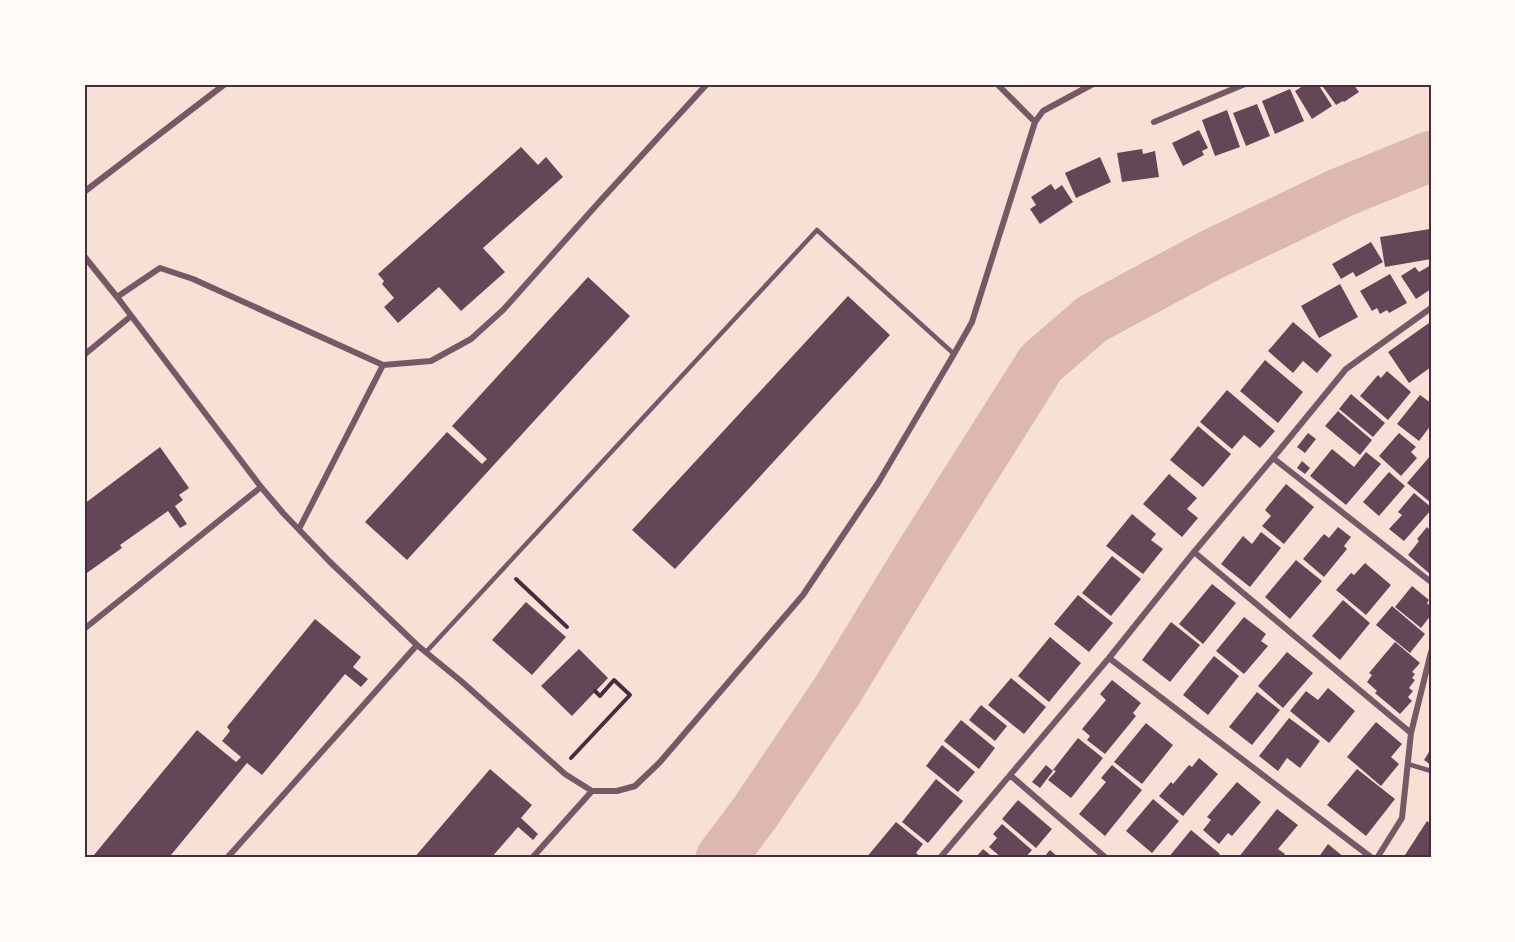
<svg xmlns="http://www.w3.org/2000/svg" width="1515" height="942" font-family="Inter,sans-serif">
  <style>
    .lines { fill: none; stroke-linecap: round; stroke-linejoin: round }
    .river { stroke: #dcb8b0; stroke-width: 51 }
    .building { fill: #644757 }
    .path { stroke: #4a2c40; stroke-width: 4 }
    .service { stroke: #755966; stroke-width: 4.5 }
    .minor { stroke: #755966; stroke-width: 6 }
    .neatline { fill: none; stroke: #4a2c40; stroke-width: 2 }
  </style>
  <rect width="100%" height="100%" fill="#f7e1d7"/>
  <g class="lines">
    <path class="river" d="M721 858 754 814 837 691 923 550 1041 363 1092 319 1166 279 1213 254 1340 193 1431 156"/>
  </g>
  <path class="building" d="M1302 84H1318L1332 106 1312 119 1295 91 1303 86Z
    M1321 84H1353L1359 92 1344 102 1343 101 1336 105Z
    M1290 89 1304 121 1275 134 1262 101Z
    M1257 104 1270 136 1246 146 1233 113Z
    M1227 110 1240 147 1215 156 1202 120Z
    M1199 130 1208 148 1202 151 1204 155 1183 166 1172 143Z
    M521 147 538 165 546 157 563 177 483 248 505 272 461 311 439 287 398 323 384 307 394 298 382 284 384 281 378 274Z
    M1142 149 1143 154 1155 151 1159 177 1122 182 1117 153Z
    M1100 157 1111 182 1076 198 1065 173Z
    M1051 184 1055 190 1062 185 1073 202 1040 224 1030 209 1036 205 1031 197Z
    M1430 229 1431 259 1385 267 1380 237Z
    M1371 242 1383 262 1356 277 1353 272 1341 279 1332 264Z
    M1431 265V289L1416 299 1401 276 1415 267 1419 272Z
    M1390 274 1407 303 1389 313 1387 310 1380 314 1377 308 1372 311 1360 291Z
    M588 277 630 316 407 560 365 522 447 432 482 464 487 459 452 426Z
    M1340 284 1358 317 1319 338 1301 306Z
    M848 296 890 335 675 569 632 530Z
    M1293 322 1332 355 1317 373 1303 361 1293 373 1268 351Z
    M1429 323 1431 325V367L1409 383 1388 352Z
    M1265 360 1303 392 1278 423 1240 391Z
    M1387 371 1411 392 1388 420 1360 396 1378 375 1381 378Z
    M1227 390 1275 431 1260 448 1244 435 1232 449 1200 422Z
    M1351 394 1385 423 1373 437 1339 409Z
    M1420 395 1431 403V425L1419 441 1397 424Z
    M1338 411 1372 440 1360 455 1325 426Z
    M1198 426 1231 454 1203 487 1170 460Z
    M1308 433 1316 439 1305 453 1297 447Z
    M1399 433 1416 447 1411 452 1417 458 1401 476 1379 456Z
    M160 447 189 488 179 495 183 500 175 506 187 524 180 528 168 511 120 545 122 548 84 575V504Z
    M1332 449 1354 467 1366 452 1381 464 1346 505 1310 476Z
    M1431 455V503L1407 483Z
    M1302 461 1310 468 1305 474 1297 468Z
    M1389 472 1405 486 1379 516 1363 502Z
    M1169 474 1197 498 1187 509 1198 518 1182 537 1143 504Z
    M1286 484 1314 507 1284 544 1262 526 1271 516 1265 510Z
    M1414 493 1431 507V510L1404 541 1389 529 1402 515 1398 512Z
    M1132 514 1156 534 1151 540 1163 549 1143 574 1106 546Z
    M1338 527 1351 537 1344 546 1347 549 1324 577 1303 559 1324 534 1329 538Z
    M1427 527 1431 531V575L1408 555 1419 541 1417 539Z
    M1261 532 1281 548 1250 587 1221 564 1243 536 1252 544Z
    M1112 556 1141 579 1111 616 1082 593Z
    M1296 560 1322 581 1290 619 1265 597Z
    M1365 563 1391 585 1366 615 1336 590 1351 573 1354 575Z
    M1212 584 1236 603 1203 644 1179 624Z
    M1412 586 1429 600 1427 603 1431 607V615L1421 628 1395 607Z
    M1078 595 1113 623 1089 652 1054 624Z
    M1343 600 1370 623 1340 660 1312 636Z
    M526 602 566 637 532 675 492 640Z
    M1392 606 1425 634 1410 653 1376 625Z
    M1244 617 1266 634 1261 641 1268 646 1244 674 1216 651Z
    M315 619 361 657 353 667 368 679 361 687 345 674 262 775 247 763 171 855 175 858H98L94 855 197 730 236 762 241 757 222 741 230 731 227 727Z
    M1171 622 1200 645 1170 682 1142 660Z
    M1050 637 1081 663 1049 702 1018 676Z
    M1395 642 1420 663 1412 672 1415 674 1412 678 1415 680 1409 688 1413 691 1408 697 1412 701 1400 714 1375 693 1377 691 1367 682 1372 675 1369 673Z
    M579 649 608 678 572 716 541 686Z
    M1287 652 1313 673 1283 708 1258 686Z
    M1214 656 1239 676 1208 715 1183 695Z
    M1011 678 1046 707 1024 734 988 705Z
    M1112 680 1141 703 1133 713 1136 716 1105 754 1087 740 1090 736 1082 729 1106 700 1100 694Z
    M1328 688 1355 711 1329 743 1290 711 1306 691 1318 700Z
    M1257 692 1280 710 1252 745 1229 727Z
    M981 705 1007 726 995 741 969 720Z
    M1289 718 1320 741 1300 768 1287 758 1278 771 1259 756Z
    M961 720 995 748 979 769 944 741Z
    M1376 722 1402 744 1391 757 1399 764 1381 786 1347 757Z
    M1146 723 1173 745 1142 784 1114 762Z
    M1078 738 1103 758 1071 798 1048 780 1056 771 1053 770Z
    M942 745 975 772 958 792 926 766Z
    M1431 749V765L1424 760Z
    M1199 758 1218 774 1183 816 1159 796 1171 782 1173 784 1189 765 1192 767Z
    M1046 765 1053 771 1040 788 1032 782Z
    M1112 765 1142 790 1105 836 1079 814 1106 782 1101 778Z
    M490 769 532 805 521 818 538 834 533 840 518 827 491 858H414Z
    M1357 769 1395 799 1366 836 1327 805Z
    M936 779 963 801 928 843 902 822Z
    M1237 782 1261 802 1232 836 1228 833 1219 844 1203 830 1211 820 1207 817Z
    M1153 799 1179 821 1152 853 1126 831Z
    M1018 800 1052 829 1036 848 1002 819Z
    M1277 809 1298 825 1278 849 1285 854 1282 858H1238Z
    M1427 821 1431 824V858H1411L1405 855Z
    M896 822 923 844 916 853 922 858H866Z
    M1002 824 1032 850 1025 858H1002L989 847 997 838 993 834Z
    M1191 830 1220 854 1216 858H1168Z
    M1328 844 1345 858H1318Z
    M983 849 994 858H975Z
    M1050 850 1059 858H1043Z"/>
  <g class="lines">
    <path class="path" d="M516 579 567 627
      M571 758 630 695 614 680 600 696 595 691"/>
    <path class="service" d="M426 652 817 230 954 354
      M1408 764 1431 771"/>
    <path class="minor" d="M997 84 1035 122
      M1154 122 1245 84
      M84 192 225 84
      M84 256 117 297 261 487 283 513 329 561 417 645 461 681 565 774 592 791H617L635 786 660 762 803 595 878 483 954 354 972 322 1035 122 1043 111 1093 84
      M117 297 160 268 193 279 383 365 431 361 471 339 503 310 601 200 707 84
      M84 355 131 316
      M1273 458 1431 582
      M299 529 383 365
      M1194 552 1411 733
      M84 629 261 487
      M1109 658 1372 858
      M1010 775 1106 858
      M227 858 417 645
      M532 858 592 791
      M940 858 1109 658 1194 552 1273 458 1346 369 1431 308
      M1377 858 1402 818 1411 733 1431 652"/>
  </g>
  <rect width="1515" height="942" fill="none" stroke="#fffaf5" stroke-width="171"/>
  <rect x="86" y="86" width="1344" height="770" class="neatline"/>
</svg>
